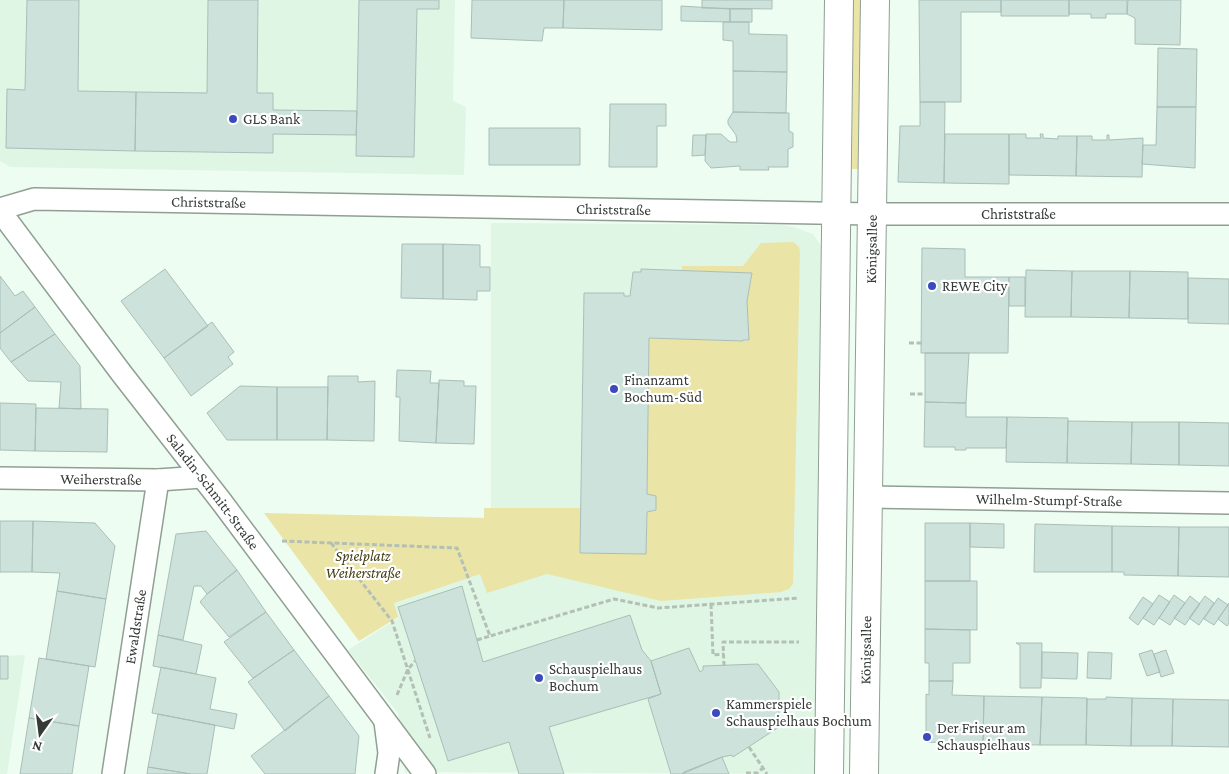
<svg xmlns="http://www.w3.org/2000/svg" width="1229" height="774" font-family="'Crimson Pro',serif">
  <style>
    .built { fill: #dff6e4 }
    .green { fill: #eae4a6 }
    .building { fill: #cee2dc; stroke: #aabeb8 }
    .lines { fill: none; stroke-linecap: round; stroke-linejoin: round }
    .street-casing { stroke: #909f93; stroke-width: 24 }
    .primary-casing { stroke: #909f93; stroke-width: 30 }
    .path { stroke: #b4c0b6; stroke-width: 3; stroke-dasharray: 5 2.5; stroke-linecap: butt }
    .street { stroke: #fff; stroke-width: 21 }
    .primary { stroke: #fff; stroke-width: 28 }
    .poi-dot { fill: #3b4abd; stroke: #fff; stroke-width: 2 }
    .labels { text-anchor: middle; dominant-baseline: central; stroke-width: 4.5; stroke-linejoin: round; paint-order: stroke }
    .poi-label { font-size: 15px; fill: #343a36; stroke: #fff; text-anchor: start }
    .street-label { font-size: 15px; fill: #343a36; stroke: #fff }
    .park-label { font-size: 15px; font-style: italic; fill: #413d12; stroke: #fff }
  </style>
  <rect width="100%" height="100%" fill="#eefdf1"/>
  <path class="built" d="M0 0H455L453 101 466 107 464 175 10 167 0 161Z
    M491 223 783 225 797 228 813 234 823 249 815 774 405 772 398 713 348 650 398 618 394 603 461 517 484 518V508H491Z
    M25 655 7 774H0V656Z"/>
  <path class="green" d="M853 0H861L858 169H852Z
    M793 242 799 247 800 252 793 584 789 589 781 592 661 601 547 574 487 593 480 574 394 603 398 617 359 641 264 513 484 518V508H580V553L646 554 647 512 656 509V496L647 494 649 338 743 341 749 340 747 301 752 273 682 270V266H743L761 243Z"/>
  <path class="building" d="M27 0H79L78 91 136 92 135 151 6 148 7 89 25 90Z
    M208 0H258L257 93H273V110L357 111 356 135 273 134V153L135 151 136 92 207 93Z
    M359 0H439V9H417L414 157 356 156Z
    M472 0H564L563 28H544L542 41 471 38Z
    M564 0H662V30L563 28Z
    M702 0H772V9L702 8Z
    M919 0H1001V12H961V102H920Z
    M1001 0H1069V16H1001Z
    M1069 0H1127V14H1106V18H1091V14H1069Z
    M1128 0H1181L1180 45 1135 44V18L1127 14Z
    M681 6 730 9V22L681 21Z
    M730 9H752V22H730Z
    M723 22H749V34L787 35V72L733 71V41L723 40Z
    M1158 48 1197 49 1196 107H1157Z
    M733 71 787 72 786 113 733 112Z
    M920 102H945L944 183 898 182 900 126H920Z
    M610 104H666V126H657V167H609Z
    M1157 107H1196L1195 168 1142 164 1143 145H1156Z
    M733 112 789 113V131L793 133V147L788 149V167H768L769 170H740V166L711 168 705 161 706 134H721L730 142H737L736 135 728 124V120Z
    M489 128H580V165H489Z
    M945 134H1009V184L944 183Z
    M1009 134H1026V138H1041L1040 134H1043V138L1058 139V136H1077L1076 176 1009 175Z
    M693 135H706L705 155 692 156Z
    M1107 135H1109V140L1143 138 1142 177 1076 176 1077 136H1092V140H1107Z
    M402 244H443V299L401 298Z
    M443 244 480 245V267H490V291H477V300L443 299Z
    M922 248 965 249V277H1009L1008 353H921Z
    M165 269 208 326 164 358 121 301Z
    M641 269 752 273 747 301 749 340H743V341L649 338 647 494 656 496V510L647 512 646 554 580 553 584 293H624V296H630L633 272H641Z
    M1026 270 1072 271 1071 317H1025Z
    M1072 271H1130L1129 318 1071 317Z
    M1130 271 1188 272V319L1129 318Z
    M0 276 15 296 23 291 35 307 0 333Z
    M1009 277H1025V306H1009Z
    M1188 278 1229 279V324L1188 323Z
    M35 307 55 334 11 362 0 348V333Z
    M212 322 234 352 228 357 233 364 191 396 164 358Z
    M55 334 80 366 81 409 59 408 61 382 28 381 11 362Z
    M925 353H969L966 403 925 402Z
    M397 370 431 371 430 383H439L436 443 399 441 400 397H396Z
    M328 376H358V382L375 381 374 441 327 440Z
    M439 380 464 381V386H476L474 444 436 443Z
    M240 386 277 387V440H227L207 413Z
    M277 387H328L327 440H277Z
    M925 402 966 403V417H1007L1006 448H966V450H955V447H924Z
    M0 403 36 404 35 451 0 450Z
    M36 408 108 409 107 452 35 451Z
    M1007 417 1068 418 1067 463 1006 462Z
    M1068 421 1132 422 1131 464 1067 463Z
    M1132 422H1179V465L1131 464Z
    M1179 422 1229 423V466L1179 465Z
    M0 521H33L32 572H0Z
    M33 521 95 523 115 546 106 599 57 591 60 573 32 572Z
    M925 523H970V581H925Z
    M970 523 1004 524V548L970 547Z
    M1035 524 1112 526V572H1034Z
    M1112 526 1179 527 1178 576 1124 575V572H1112Z
    M1179 527H1229V577L1178 576Z
    M206 531 237 570 207 594 201 586H194L183 640 158 635 176 534Z
    M237 570 266 612 229 637 200 602 207 594Z
    M925 581H977V630L925 629Z
    M462 586 483 662 630 615 642 650 651 661 661 694 549 727 564 774H519L509 742 448 761 398 607Z
    M57 591 106 599 95 667 46 659Z
    M1159 595 1170 602 1154 625 1143 618Z
    M1174 595 1185 603 1170 625 1159 618Z
    M1190 596 1200 604 1185 625 1174 618Z
    M1205 596 1214 603 1199 625 1189 618Z
    M1143 597 1153 604 1138 625 1129 618Z
    M1218 598 1228 605 1214 625 1204 619Z
    M1229 603V623L1227 626 1218 619Z
    M266 612 294 650 253 678 224 642Z
    M925 629 970 630V663H953V681H929V663H925Z
    M158 635 202 645 196 674 153 666Z
    M1016 643H1042L1041 688H1020V645Z
    M689 648 700 672 703 670V666L758 664 779 692V727L733 757 732 755 722 757 682 774H671L648 699 661 694 651 661Z
    M294 650 329 696 285 731 248 682Z
    M1152 650 1160 672 1147 676 1139 654Z
    M1166 650 1174 673 1161 677 1154 654Z
    M1042 652 1078 653 1077 679 1042 678Z
    M1088 652 1112 653 1111 679 1087 678Z
    M0 656H8V679H0Z
    M39 658 89 666 79 726 29 718Z
    M161 667 216 678 210 709 237 714 234 729 152 713Z
    M929 681H953L952 695 984 696 983 744 926 742V694L929 695Z
    M329 696 359 736 355 774H265L251 756Z
    M984 696 1042 697 1040 745 983 744Z
    M1042 697 1087 698 1086 745H1040Z
    M1106 697 1132 698 1131 746 1086 745 1087 699H1106Z
    M1132 698 1173 699 1172 746H1131Z
    M1173 699 1229 700V747L1172 746Z
    M158 714 215 725 207 774H191L148 767Z
    M29 718 79 726 72 774H20Z
    M722 757 729 774H682L684 772Z
    M148 767 191 774H147Z"/>
  <g class="lines">
    <defs>
      <g id="street">
        <path id="s1" d="M0 209 34 199 872 214H1229"/>
        <path id="s2" d="M0 211 122 374 221 501 425 774"/>
        <path id="s3" d="M0 478 158 480 202 477"/>
        <path id="s4" d="M869 497 1229 503"/>
        <path d="M385 722 389 753 386 774"/>
        <path id="s5" d="M113 774 158 480"/>
      </g>
      <g id="primary">
        <path d="M829 774 839 0"/>
        <path id="s6" d="M864 774 875 0"/>
      </g>
    </defs>
    <use href="#street" class="street-casing"/>
    <use href="#primary" class="primary-casing"/>
    <path class="path" d="M909 343H922
      M910 394H925
      M282 541 457 548 490 636 614 599 658 608 799 598
      M331 543 392 621 430 738
      M711 604 713 655 724 654
      M477 640 490 636
      M724 666 723 642H799
      M397 695 408 669 415 661
      M749 747 767 774
      M746 773H757L763 768"/>
    <use href="#street" class="street"/>
    <use href="#primary" class="primary"/>
  </g>
  <g class="poi-dot">
    <circle cx="233" cy="119" r="5"/>
    <circle cx="932" cy="286" r="5"/>
    <circle cx="614" cy="389" r="5"/>
    <circle cx="539" cy="678" r="5"/>
    <circle cx="716" cy="713" r="5"/>
    <circle cx="927" cy="737" r="5"/>
  </g>
  <g class="labels">
    <g class="poi-label">
      <text x="243" y="119">GLS Bank</text>
      <text x="942" y="286">REWE City</text>
      <text x="624" y="380">Finanzamt<tspan x="624" dy="17">Bochum-Süd</tspan></text>
      <text x="549" y="669">Schauspielhaus<tspan x="549" dy="17">Bochum</tspan></text>
      <text x="726" y="704">Kammerspiele<tspan x="726" dy="17">Schauspielhaus Bochum</tspan></text>
      <text x="937" y="728">Der Friseur am<tspan x="937" dy="17">Schauspielhaus</tspan></text>
    </g>
    <g class="street-label">
      <text stroke="none"><textPath href="#s1" startOffset="210">Christstraße</textPath></text>
      <text stroke="none"><textPath href="#s1" startOffset="615">Christstraße</textPath></text>
      <text stroke="none"><textPath href="#s1" startOffset="1020">Christstraße</textPath></text>
      <text stroke="none"><textPath href="#s6" startOffset="525">Königsallee</textPath></text>
      <text stroke="none"><textPath href="#s3" startOffset="101">Weiherstraße</textPath></text>
      <text stroke="none"><textPath href="#s2" startOffset="352">Saladin-Schmitt-Straße</textPath></text>
      <text stroke="none"><textPath href="#s4" startOffset="180">Wilhelm-Stumpf-Straße</textPath></text>
      <text stroke="none"><textPath href="#s5" startOffset="149">Ewaldstraße</textPath></text>
      <text stroke="none"><textPath href="#s6" startOffset="124">Königsallee</textPath></text>
    </g>
    <g class="park-label">
      <text x="363" y="556">Spielplatz<tspan x="363" dy="17">Weiherstraße</tspan></text>
    </g>
  </g>
  <g transform="translate(40 734) rotate(194)" stroke="#ffffff" stroke-width="4" paint-order="stroke">
  <path d="M0-4L9 19L0 12L-9 19Z" fill="#343a36"/>
  <text y="-8" font-size="14" font-weight="bold" text-anchor="middle" fill="#343a36">N</text>
  </g>
</svg>
